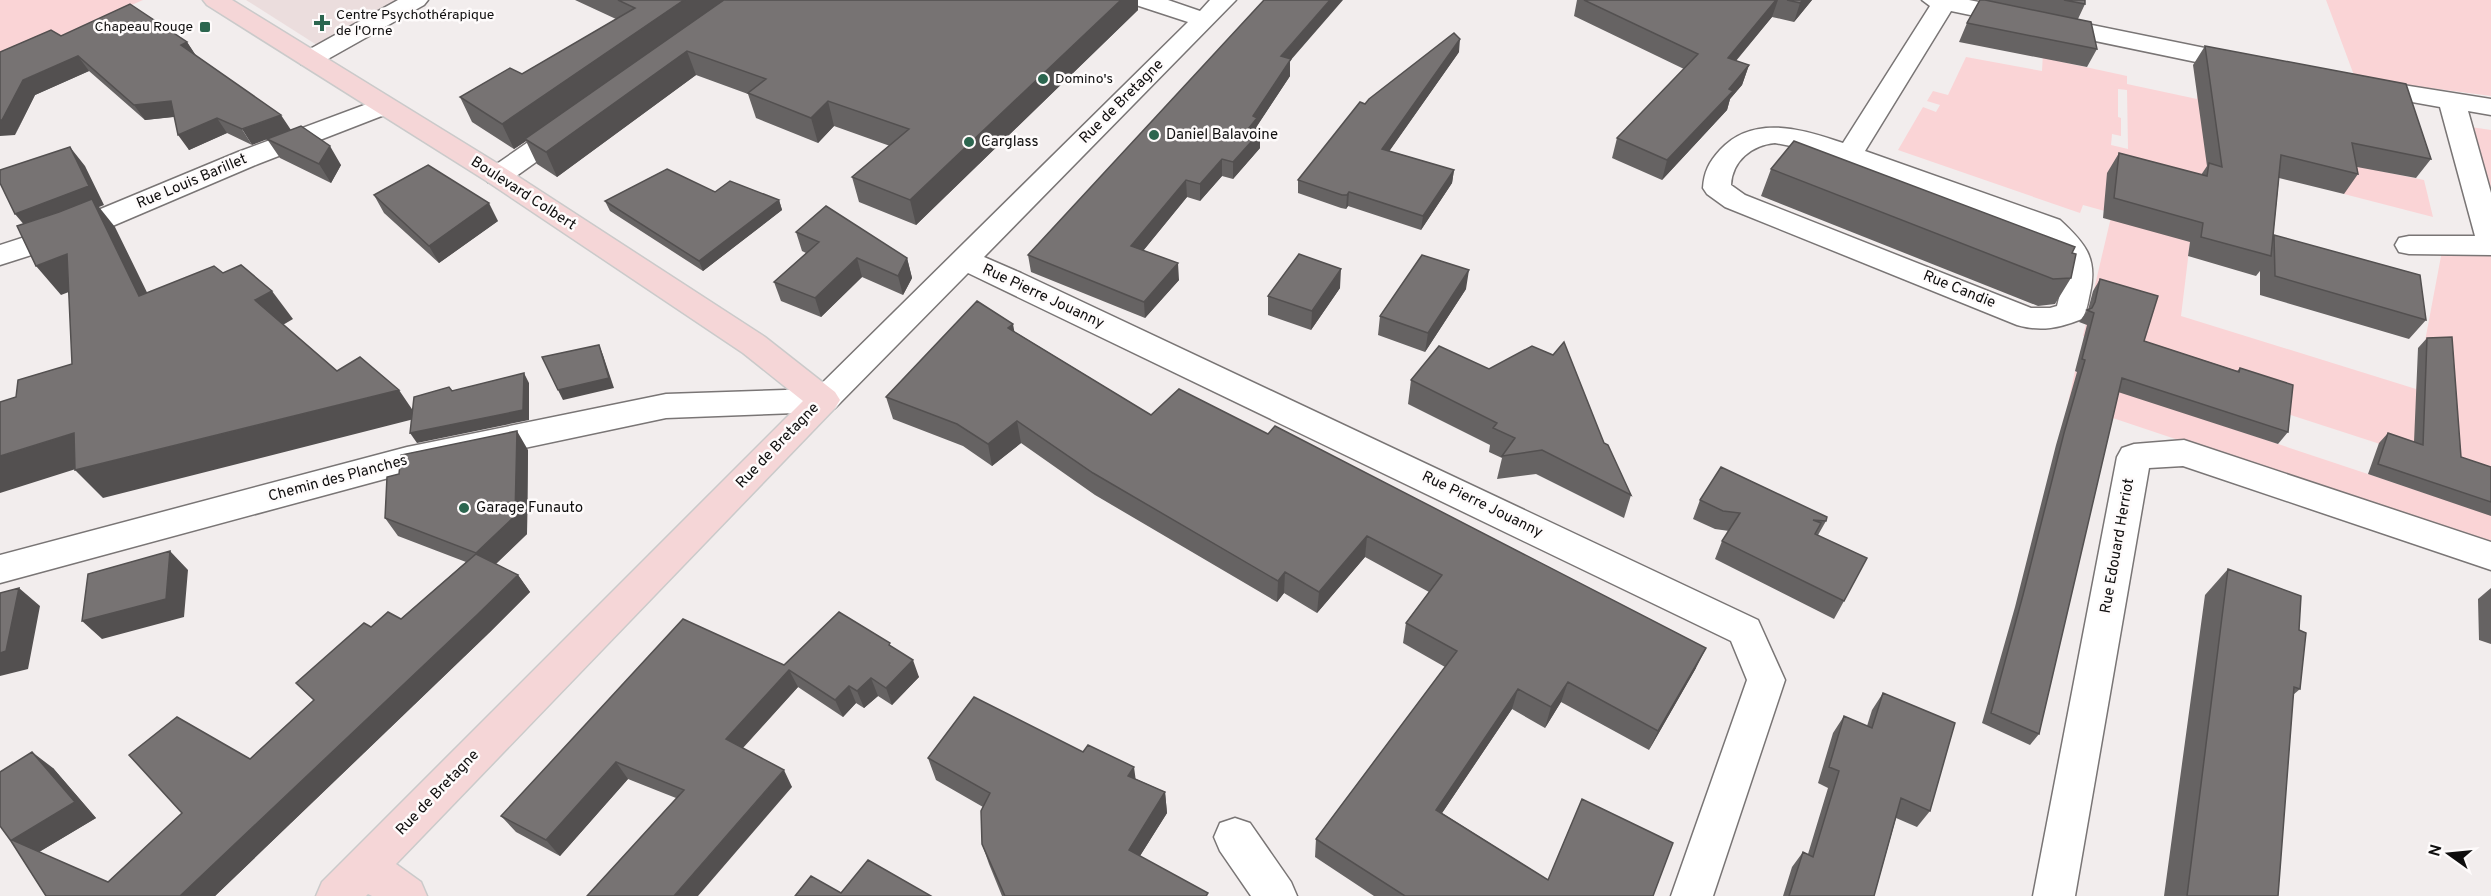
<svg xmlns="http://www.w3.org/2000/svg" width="2491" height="896" font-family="Overpass,sans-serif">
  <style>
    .built { fill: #ebdddd }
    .green { fill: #fad4d6; fill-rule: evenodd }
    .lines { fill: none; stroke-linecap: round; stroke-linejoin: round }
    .minor-casing { stroke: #797575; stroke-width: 3 }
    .major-casing { stroke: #cacaca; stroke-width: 3 }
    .minor { fill: #fff; fill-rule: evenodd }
    .major { fill: #f5d6d7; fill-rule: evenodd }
    .wall { fill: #666363 }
    .shaded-wall { fill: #535050 }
    .building { fill: #777373; stroke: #535050; stroke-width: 1.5 }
    .poi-dot { fill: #2c664f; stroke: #fefbfb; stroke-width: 2 }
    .labels { text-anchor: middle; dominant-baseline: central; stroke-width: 5; stroke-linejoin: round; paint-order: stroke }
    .far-poi-label { font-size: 14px; fill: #0f0e0e; stroke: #fefbfb; text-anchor: start }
    .street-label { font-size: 15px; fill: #0f0e0e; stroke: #fefbfb }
    .poi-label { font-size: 15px; fill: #0f0e0e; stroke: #fefbfb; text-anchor: start }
  </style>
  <rect width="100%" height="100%" fill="#f2eded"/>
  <path class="built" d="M246 0H402L320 47Z"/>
  <path class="green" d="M0 0H143L0 62Z
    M2326 0H2491V96L2355 78Z
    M2044 34 2053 60 2127 76V84L2197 99V95L2236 103 2378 167 2380 171 2424 180 2433 217 2344 194 2342 188 2286 172 2191 234 2181 316 2416 389 2442 251 2491 252V480L2281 412 2177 366 2083 336 2112 213 2083 205 2080 213 1898 150 1923 107 1936 112 1940 105 1927 101 1933 91 1948 95 1966 57 2042 71ZM2118 89 2127 90 2128 149 2111 145 2112 134 2121 136V118L2118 117Z
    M2464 126 2491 130V220Z
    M2075 371 2110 382V388L2491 515V545L2068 403Z"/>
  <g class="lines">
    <defs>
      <path id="minor" d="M398 0H428L424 5 319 64 310 66 301 64 298 59 301 54Z
        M1132 0H1168L1200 11 1210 0H1236L984 257 1021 273 1758 620 1785 680 1713 896H1671L1747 680 1731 641 968 273 835 408 824 412 666 418 407 473 0 583V555L407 447 666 394 816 389 1188 22 1136 5Z
        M1922 0H1969L2244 56 2253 59 2257 64 2253 69 2244 72 1951 11 1865 151 2060 220C2085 243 2098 258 2090 293 2088 302 2087 311 2082 319 2059 328 2041 332 2017 325L1725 207 1707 194 1703 188C1704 172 1709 162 1720 150 1753 114 1802 129 1843 143L1930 6ZM1775 143 1811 150 2040 234C2070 261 2067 268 2057 306L2050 308H2031L1745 195 1731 185C1732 161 1752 145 1775 143Z
        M2365 79 2491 99V115L2468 111 2491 193V255L2409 254 2399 252 2395 245 2399 238 2409 236H2475L2440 107 2356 92 2352 87 2356 82Z
        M383 98 392 100 396 106 392 112 258 164 82 239 0 265V245L62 225 238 152Z
        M569 118 578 120 582 126 578 132 508 182 498 185 488 182 484 176 488 170 560 120Z
        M2184 440 2491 542V570L2183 466 2149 468 2075 896H2033L2117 457 2122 448 2134 444Z
        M1235 818 1250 823 1291 882 1297 896H1251L1220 851 1214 837 1220 823Z"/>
      <path id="major" d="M203 0H232L508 170 765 337 835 392 840 400 835 408 396 864 421 882 427 896H372L368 894 366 896H316L322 882 803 401 743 353 488 182 207 5Z"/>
    </defs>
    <use href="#minor" class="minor-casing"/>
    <use href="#major" class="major-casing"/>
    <use href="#minor" class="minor"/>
    <use href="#major" class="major"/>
  </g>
  <path class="wall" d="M575 0H1138V10L916 225 859 202 852 177 890 146 834 126 818 143 756 118 748 94 696 75 557 177 537 164 526 141 514 149 472 122 460 97 522 74 616 19Z
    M1577 0H1812L1794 22 1772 17 1736 61 1749 65 1742 85 1730 99 1727 110 1662 180 1612 158 1617 138 1684 69 1574 16Z
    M1980 0H2085V4L2078 19 2097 49 2087 67 1959 42 1967 23Z
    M61 36 187 42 252 145 227 133 189 150 174 117 145 120 89 71 35 95 15 135Z
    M2205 46 2431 159 2416 178 2357 167 2358 174 2344 194 2279 178 2273 236 2274 235 2426 320 2409 339 2260 295V271L2256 276 2188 256 2190 242 2103 218 2107 173 2119 153 2201 175 2207 166 2193 65Z
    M1459 52 1389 151 1454 170 1452 183 1421 230 1348 206 1346 209 1341 208 1298 193V180L1365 104Z
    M1290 61V76L1257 126 1260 148 1233 179 1222 176 1200 201 1187 197 1143 251 1179 280 1145 318 1031 272 1028 255Z
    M267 139 341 165 331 183 280 158Z
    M1771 169 2072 253 2071 278 2055 304 2038 306 1761 196Z
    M715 192 779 200 782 210 703 271 610 211 605 201Z
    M374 195 498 221 439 263 384 213Z
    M796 232 907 258 912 278 903 295 862 277 821 317 781 301 774 282 806 253 802 251Z
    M2100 279 2144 341 2237 371 2240 368 2288 432 2278 444 2118 392 2039 734 2030 745 1982 723 2015 607 2056 445 2077 372 2075 371 2087 325 2079 322 2088 310 2093 291Z
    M1340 288 1311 330 1268 315V296Z
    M1466 289 1425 352 1378 335 1380 316Z
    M1015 332 1151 415 1696 668 1649 750 1561 702 1545 728 1512 709 1442 813 1548 880 1653 896H1374L1315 857 1316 839 1445 667 1403 643 1406 623 1429 592 1365 557 1317 613 1284 593 1277 602 1095 495 1021 443 992 466 963 446 893 419 886 397Z
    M2427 338 2461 457 2491 467V516L2368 474 2379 443 2388 433 2414 442 2418 348Z
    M1411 380 1604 443 1631 495 1624 518 1536 474 1497 479 1502 458 1489 452 1490 445 1408 404Z
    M528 450 527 534 496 564 518 575 530 592 490 632 215 896H46L11 841 53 768 96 818 39 852 108 882 250 759 314 700 371 627 401 619 466 562 398 536 385 518Z
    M1700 500 1826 521 1818 535 1844 601 1834 619 1715 559 1722 541 1729 531 1715 529 1693 519Z
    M2228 569 2299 630 2300 689 2293 695 2278 896H2164L2205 595Z
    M2491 588V644L2479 640 2478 599Z
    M891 646 919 677 892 705 878 696 864 708 856 703 843 717 798 687 743 748 792 787 676 798 628 779 560 856 516 832 501 816 784 665Z
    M1883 693 1930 811 1917 827 1896 818 1874 896H1783L1792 867 1803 852 1808 854 1828 788 1818 783 1833 733 1844 716 1867 726 1872 710Z
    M928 758 1136 779 1165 792 1167 813 1140 856 1208 896H1002L989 864 982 844 983 807 936 780Z"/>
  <path class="shaded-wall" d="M684 0H727L525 139 526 141 514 149 502 124Z
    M1121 0H1138V10L916 225 910 200Z
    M1330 0H1343L1290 61V76L1257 126V134L1260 132V148L1233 179V162L1253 116 1281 56Z
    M1776 0H1778L1772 17 1722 77 1728 58Z
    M1803 0H1812L1794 22 1800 3Z
    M1460 39 1459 52 1381 163 1382 149Z
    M187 42 197 57 181 45Z
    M687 51 696 75 557 177 546 152Z
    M78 56 89 71 35 95 15 135 0 136V120L23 80Z
    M1749 65 1742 85 1730 99 1727 110 1662 180 1667 160Z
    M171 101 181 116 145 120 134 105Z
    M828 101 834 126 818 143 811 118Z
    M281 115 291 130 252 145 242 129Z
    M217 118 227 133 189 150 178 135Z
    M330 146 341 165 331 183 319 164Z
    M70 147 85 166 104 205 99 207 115 227 163 325 139 296 31 233 15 214Z
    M1222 159V176L1200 201V184Z
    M1454 170 1452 183 1421 230 1423 216Z
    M1186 180 1187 197 1133 263 1131 246Z
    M1349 192 1348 206 1346 209 1347 195Z
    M779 200 782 210 703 271 699 261Z
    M489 203 498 221 439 263 429 246Z
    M67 254 92 283 61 295 36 266Z
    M857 258 862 277 821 317 815 298Z
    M907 258 912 278 903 295 898 276Z
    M1178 263 1179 280 1145 318 1144 302Z
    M1341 269 1340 288 1311 330 1312 311Z
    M1469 270 1466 289 1425 352 1428 333Z
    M272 291 293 319 276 329 255 300Z
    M1013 324 1017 346 1008 328Z
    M599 345 603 355 614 388 563 400 558 390Z
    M524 373 529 383V420L417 443 410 433Z
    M399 390 418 418 103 498 75 470Z
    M1017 421 1021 443 992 466 988 444Z
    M517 431 528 450 527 534 488 571 476 553Z
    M74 433 101 461 0 493V456Z
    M1367 536 1365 557 1317 613 1319 592Z
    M170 551 188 570 184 617 102 639 82 621Z
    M1285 572 1284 593 1277 602 1278 581Z
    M518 575 530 592 490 632 215 896H180Z
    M19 588 40 606 28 669 0 676V653Z
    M1706 648 1696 668 1649 750 1658 731Z
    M913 660 919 677 892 705 886 688Z
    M789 670 798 687 736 755 726 739Z
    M871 678 878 696 864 708 857 691Z
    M1568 682 1561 702 1545 728 1551 707Z
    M849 686 856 703 843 717 835 700Z
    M1518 689 1512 709 1432 828 1436 810Z
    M32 752 53 768 96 818 34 855 12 840Z
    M616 762 628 779 560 856 546 840Z
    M1134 767 1137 789 1128 776Z
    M784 770 792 787 698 896H674Z
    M1165 792 1167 813 1131 870 1129 850Z"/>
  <path class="building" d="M618 0H684L502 124 460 97 510 68 522 74 635 8Z
    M724 0H1121L910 200 852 177 909 129 828 101 811 118 748 93 766 79 687 51 546 152 525 139Z
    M1264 0H1330L1281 56 1291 59 1253 116 1257 118 1249 128 1260 132 1233 162 1222 159 1200 184 1186 180 1131 246 1178 263 1144 302 1028 255Z
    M1584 0H1776L1728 58 1749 65 1729 89 1733 91 1667 160 1617 138 1698 54Z
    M1787 0H1803L1800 3Z
    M1980 0H1985L2091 22 2097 49 1967 23Z
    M2064 0H2085V4Z
    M130 4 187 42 181 45 281 115 242 129 217 118 178 135 171 101 134 105 78 56 23 80 2 120H0V52L51 30 61 36Z
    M1454 33 1460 39 1382 149 1454 170 1423 216 1349 192 1347 195H1342L1298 180 1360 102 1365 104 1369 99Z
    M2205 46 2406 84 2431 159 2352 143 2358 174 2281 155 2271 256 2201 237 2203 223 2114 198 2119 153 2207 176 2209 163 2222 167Z
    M301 126 330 146 319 164 267 139Z
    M1794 141 2075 247 2072 253 2076 254 2071 278 2053 279 1771 169Z
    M70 147 89 186 15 214 0 183V170Z
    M428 165 489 203 429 246 374 195Z
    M667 169 715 192 730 181 779 200 699 261 605 201Z
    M92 199 139 296 214 266 223 273 241 265 272 291 255 300 337 371 360 357 399 390 75 470 74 433 0 456V402L16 397 18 380 72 364 67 254 36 266 17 226 59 212Z
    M826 206 907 258 898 276 857 258 815 298 774 282 819 242 796 232Z
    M2274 235 2420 275 2426 320 2275 276Z
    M1299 254 1341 269 1312 311 1268 296Z
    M1422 255 1469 270 1428 333 1380 316Z
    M2100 279 2158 296 2144 341 2239 372 2240 368 2293 385 2288 432 2122 378 2039 734 1991 713 2023 595 2064 433 2085 360 2082 359 2094 313 2087 310 2092 308 2095 302Z
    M977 301 1013 324 1008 328 1151 415 1179 389 1268 434 1275 426 1706 648 1658 731 1568 682 1551 707 1518 689 1436 810 1548 880 1582 799 1673 843 1653 896H1405L1316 839 1457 651 1406 623 1442 575 1367 536 1319 592 1285 572 1278 581 1093 473 1017 421 988 444 957 424 886 397Z
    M2452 337 2461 457 2491 467V502L2378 464 2388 433 2423 445 2427 338Z
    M1564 342 1604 443 1608 445 1631 495 1542 450 1502 456 1515 438 1493 428 1497 423 1411 380 1439 346 1489 369 1532 346 1553 355Z
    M599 345 609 378 558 390 542 357Z
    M524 373 523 410 410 433 414 397 449 387 452 391Z
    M517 431 515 516 476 553 385 518 387 477 399 474 401 455Z
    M1721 467 1827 517 1826 521 1813 520 1821 523 1815 534 1867 558 1844 601 1722 541 1740 513 1723 511 1700 500Z
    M170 551 166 599 82 621 88 574Z
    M476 554 518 575 477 615 180 896H46L11 841 0 826V772L32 752 75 802 12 840 108 882 182 813 129 755 177 717 250 759 314 700 296 683 364 623 371 627 388 612 401 619Z
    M2228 569 2301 596 2299 630 2306 633 2300 689 2294 687 2278 896H2187Z
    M19 588 6 651 0 653V593Z
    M839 612 890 643 889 645 913 660 886 688 871 678 857 691 849 686 835 700 789 670 726 739 784 770 674 896H587L684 790 616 762 546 840 501 816 683 619 784 665Z
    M1883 693 1955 723 1930 811 1901 798 1874 896H1789L1803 852 1813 857 1839 771 1829 767 1844 716 1872 728Z
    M974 697 1083 752 1088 745 1134 767 1128 776 1165 792 1129 850 1208 893 1206 896H1005L982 844 981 811 990 793 928 758Z
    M868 860 931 896H795L811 876 841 893Z"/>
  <g class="poi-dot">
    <path d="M319 14h6v6h6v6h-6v6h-6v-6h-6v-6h6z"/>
    <rect x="199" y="21" width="12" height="12" rx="3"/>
    <circle cx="1043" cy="79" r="6"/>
    <circle cx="1154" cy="135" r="6"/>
    <circle cx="969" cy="142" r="6"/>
    <circle cx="464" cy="508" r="6"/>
  </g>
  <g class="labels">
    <g class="far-poi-label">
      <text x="336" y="15">Centre Psychothérapique<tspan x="336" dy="16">de l'Orne</tspan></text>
      <text x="193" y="27" text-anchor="end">Chapeau Rouge</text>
      <text x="1055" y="79">Domino's</text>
    </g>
    <g class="street-label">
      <text transform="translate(1122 102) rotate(-45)">Rue de Bretagne</text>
      <text transform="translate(192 182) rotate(-23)">Rue Louis Barillet</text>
      <text transform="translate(523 194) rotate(33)">Boulevard Colbert</text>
      <text transform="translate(1959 290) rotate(22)">Rue Candie</text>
      <text transform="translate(1043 297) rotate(25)">Rue Pierre Jouanny</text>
      <text transform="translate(778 446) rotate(-46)">Rue de Bretagne</text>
      <text transform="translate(338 479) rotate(-15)">Chemin des Planches</text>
      <text transform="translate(1482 505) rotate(26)">Rue Pierre Jouanny</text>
      <text transform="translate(2118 546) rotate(-80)">Rue Edouard Herriot</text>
      <text transform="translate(438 793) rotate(-46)">Rue de Bretagne</text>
    </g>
    <g class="poi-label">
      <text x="1166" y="135">Daniel Balavoine</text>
      <text x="981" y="142">Carglass</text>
      <text x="476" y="508">Garage Funauto</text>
    </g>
  </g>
  <g transform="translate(2449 854) rotate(285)" stroke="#fefbfb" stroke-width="4.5" paint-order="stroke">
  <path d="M0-4.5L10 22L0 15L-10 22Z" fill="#0f0e0e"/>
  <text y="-9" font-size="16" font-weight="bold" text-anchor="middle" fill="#0f0e0e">N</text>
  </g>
</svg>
